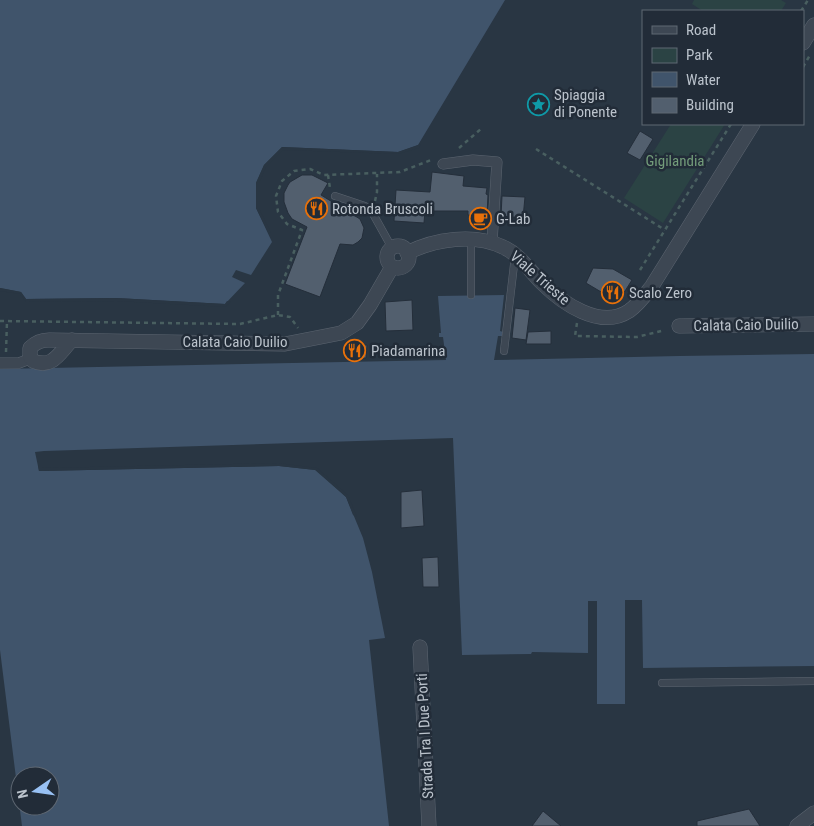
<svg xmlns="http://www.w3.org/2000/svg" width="814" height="826" font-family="'Roboto Condensed',sans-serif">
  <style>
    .green { fill: #2b4344 }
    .water { fill: #40546b; fill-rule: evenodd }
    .pier { fill: #293643 }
    .building { fill: #525f6e; stroke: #242e3a }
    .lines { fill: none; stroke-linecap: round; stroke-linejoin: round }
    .service-casing { stroke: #5c6570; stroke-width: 8 }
    .pedestrian-casing { stroke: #5c6570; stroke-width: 11 }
    .minor-casing { stroke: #5c6570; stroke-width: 15 }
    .path { stroke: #495f60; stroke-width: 2.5; stroke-dasharray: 4 4; stroke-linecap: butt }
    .service { stroke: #3d4753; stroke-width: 7 }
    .pedestrian { stroke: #3d4753; stroke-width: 10 }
    .minor { stroke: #3d4753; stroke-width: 14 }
    .labels { text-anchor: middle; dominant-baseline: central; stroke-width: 5; stroke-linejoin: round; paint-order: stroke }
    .poi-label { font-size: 15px; fill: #bbc3cc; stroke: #222c38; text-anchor: start }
    .park-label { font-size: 15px; fill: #739c7a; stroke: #222c38 }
    .street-label { font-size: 15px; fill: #bbc3cc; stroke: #222c38 }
  </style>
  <rect width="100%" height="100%" fill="#293643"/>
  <path class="green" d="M694 0H781L786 3 781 11H703L692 4Z
    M671 124H725L663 223 624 198Z"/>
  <path class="water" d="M0 0H505L418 145 398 152 282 147 264 165 256 183V208L272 242 251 275 236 270 232 277 245 283 225 304 116 298 26 299 21 292 0 288Z
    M504 295 500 331 503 332 502 336H498L494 360 679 356 814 354V666L643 668 642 600H625V704H597V601H588V653L532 652 531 654 462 655 453 438 44 451 35 452 39 471 279 466 316 470 346 497 363 538 372 572 385 638 369 640 389 826H22L0 650V369L446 360 443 337H439V333H441L438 296ZM20 776H50V806H20Z"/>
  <path class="pier" d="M421 144 419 148 398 154 283 150 266 167 259 183V208L271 233 268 232 256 208V183L264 165 282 147 398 152Z
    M0 288 21 292 26 299 116 298 225 304 227 301 231 302 225 307 116 301 26 302 20 294 0 291Z
    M279 463 317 468 348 495 357 517 353 515 346 497 315 470 279 466 39 471 38 465H41V468Z"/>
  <path class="building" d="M640 131 653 139 640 160 627 153Z
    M432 172 464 176 463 186 487 188 486 194 488 195 487 215H485V216L468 215V211H425L424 223 394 221 396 190 430 192Z
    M302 175H312L328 183 321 195 360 219 364 228 362 238 358 242 353 245 340 244 320 297 285 284 307 227 292 219 288 213 284 202V193L288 185 290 182Z
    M502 196 525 197 523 218 501 216Z
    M593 268 613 269 632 280 618 302 586 283Z
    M412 300 413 330 386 331 385 302Z
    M515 308 530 310 526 340 512 338Z
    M551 331V344H526L528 332Z
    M345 345H367L366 358H345Z
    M422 490 424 526 401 528V492Z
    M438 557 439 587H423L422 558Z
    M749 809 760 826H697V821Z
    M543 811 561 826H532Z"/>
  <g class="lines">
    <defs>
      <path id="service" d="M335 196 365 206 372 212 392 248
        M471 240V295
        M504 351 515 256
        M662 683 814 681"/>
      <path id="pedestrian" d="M443 164 473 160 497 162 492 242
        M0 363H19L32 358"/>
      <path id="minor" d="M803 43 814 25
        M387 257a11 11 0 1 1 22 0a11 11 0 1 1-22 0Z
        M407 253C435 239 474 233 503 247 519 254 530 271 542 283 562 303 600 330 629 311 639 304 645 295 652 286L753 124
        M679 326 814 324
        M72 340C59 353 53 369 33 361L30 356V348C36 342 41 340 49 340L285 344 341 333 357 323 370 305 392 267
        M420 647 429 826
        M797 826 814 813"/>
    </defs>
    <use href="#service" class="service-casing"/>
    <use href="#pedestrian" class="pedestrian-casing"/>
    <use href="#minor" class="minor-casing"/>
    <path class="path" d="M801 11 808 0
      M803 67 810 55
      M459 148 482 128
      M536 149 665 230
      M328 175 330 188
      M375 201 377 192V174
      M640 270 731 124
      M278 315V295L302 230 287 224 278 212 276 196 282 181 294 171 310 169 324 175 400 172 431 160
      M0 321 240 324 278 315 290 317 298 328
      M577 323 575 336 637 337 665 330
      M6 352 7 321"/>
    <use href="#service" class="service"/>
    <use href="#pedestrian" class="pedestrian"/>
    <use href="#minor" class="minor"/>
  </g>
  <defs>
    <symbol id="sight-ring" viewBox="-11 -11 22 22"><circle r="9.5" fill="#222c38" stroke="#0f9aa8" stroke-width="1.5"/><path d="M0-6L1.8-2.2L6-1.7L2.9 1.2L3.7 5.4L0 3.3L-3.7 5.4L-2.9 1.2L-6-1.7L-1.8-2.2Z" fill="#0f9aa8"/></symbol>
    <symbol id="restaurant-ring" viewBox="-11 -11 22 22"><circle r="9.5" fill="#222c38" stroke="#e8710a" stroke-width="1.5"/><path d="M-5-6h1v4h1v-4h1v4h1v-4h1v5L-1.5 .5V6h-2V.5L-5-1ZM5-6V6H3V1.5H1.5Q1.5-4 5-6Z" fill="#e8710a"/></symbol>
    <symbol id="cafe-ring" viewBox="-11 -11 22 22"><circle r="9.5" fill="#222c38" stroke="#e8710a" stroke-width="1.5"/><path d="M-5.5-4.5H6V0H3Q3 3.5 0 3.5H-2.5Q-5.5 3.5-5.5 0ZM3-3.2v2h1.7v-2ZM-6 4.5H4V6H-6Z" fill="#e8710a"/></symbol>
  </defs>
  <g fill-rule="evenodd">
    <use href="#sight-ring" x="526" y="92" width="25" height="25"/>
    <use href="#restaurant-ring" x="304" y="196" width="25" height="25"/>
    <use href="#cafe-ring" x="468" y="206" width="25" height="25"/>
    <use href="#restaurant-ring" x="600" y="280" width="25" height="25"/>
    <use href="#restaurant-ring" x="342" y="338" width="25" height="25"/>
  </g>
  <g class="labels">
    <g class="poi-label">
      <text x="554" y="95">Spiaggia<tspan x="554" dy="17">di Ponente</tspan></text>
      <text x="332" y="209">Rotonda Bruscoli</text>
      <text x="496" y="219">G-Lab</text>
      <text x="629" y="293">Scalo Zero</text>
      <text x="371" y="351">Piadamarina</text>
    </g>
    <g class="park-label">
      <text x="675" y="161">Gigilandia</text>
    </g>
    <g class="street-label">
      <text transform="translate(540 278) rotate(41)">Viale Trieste</text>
      <text transform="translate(746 325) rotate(-1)">Calata Caio Duilio</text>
      <text x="235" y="342">Calata Caio Duilio</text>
      <text transform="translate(425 736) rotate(-93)">Strada Tra I Due Porti</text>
    </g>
  </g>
  <rect x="642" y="10" width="162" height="115" fill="#222c38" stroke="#5f6873"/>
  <rect x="652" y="26" width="25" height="8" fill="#3d4753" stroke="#5f6873"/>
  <text x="686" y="35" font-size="15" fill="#bbc3cc">Road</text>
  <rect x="652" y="48" width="25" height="15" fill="#2b4344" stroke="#5f6873"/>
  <text x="686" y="60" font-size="15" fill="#bbc3cc">Park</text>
  <rect x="652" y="72" width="25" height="15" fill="#40546b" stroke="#5f6873"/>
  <text x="686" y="85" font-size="15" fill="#bbc3cc">Water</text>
  <rect x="652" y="98" width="25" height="15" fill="#525f6e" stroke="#5f6873"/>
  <text x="686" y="110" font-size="15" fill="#bbc3cc">Building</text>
  <g transform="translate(35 791) rotate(257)"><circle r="24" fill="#222c38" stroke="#5f6873"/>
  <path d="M0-4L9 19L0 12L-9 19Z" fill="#98c1f4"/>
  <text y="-8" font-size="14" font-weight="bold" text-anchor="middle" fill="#bbc3cc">N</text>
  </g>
</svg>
